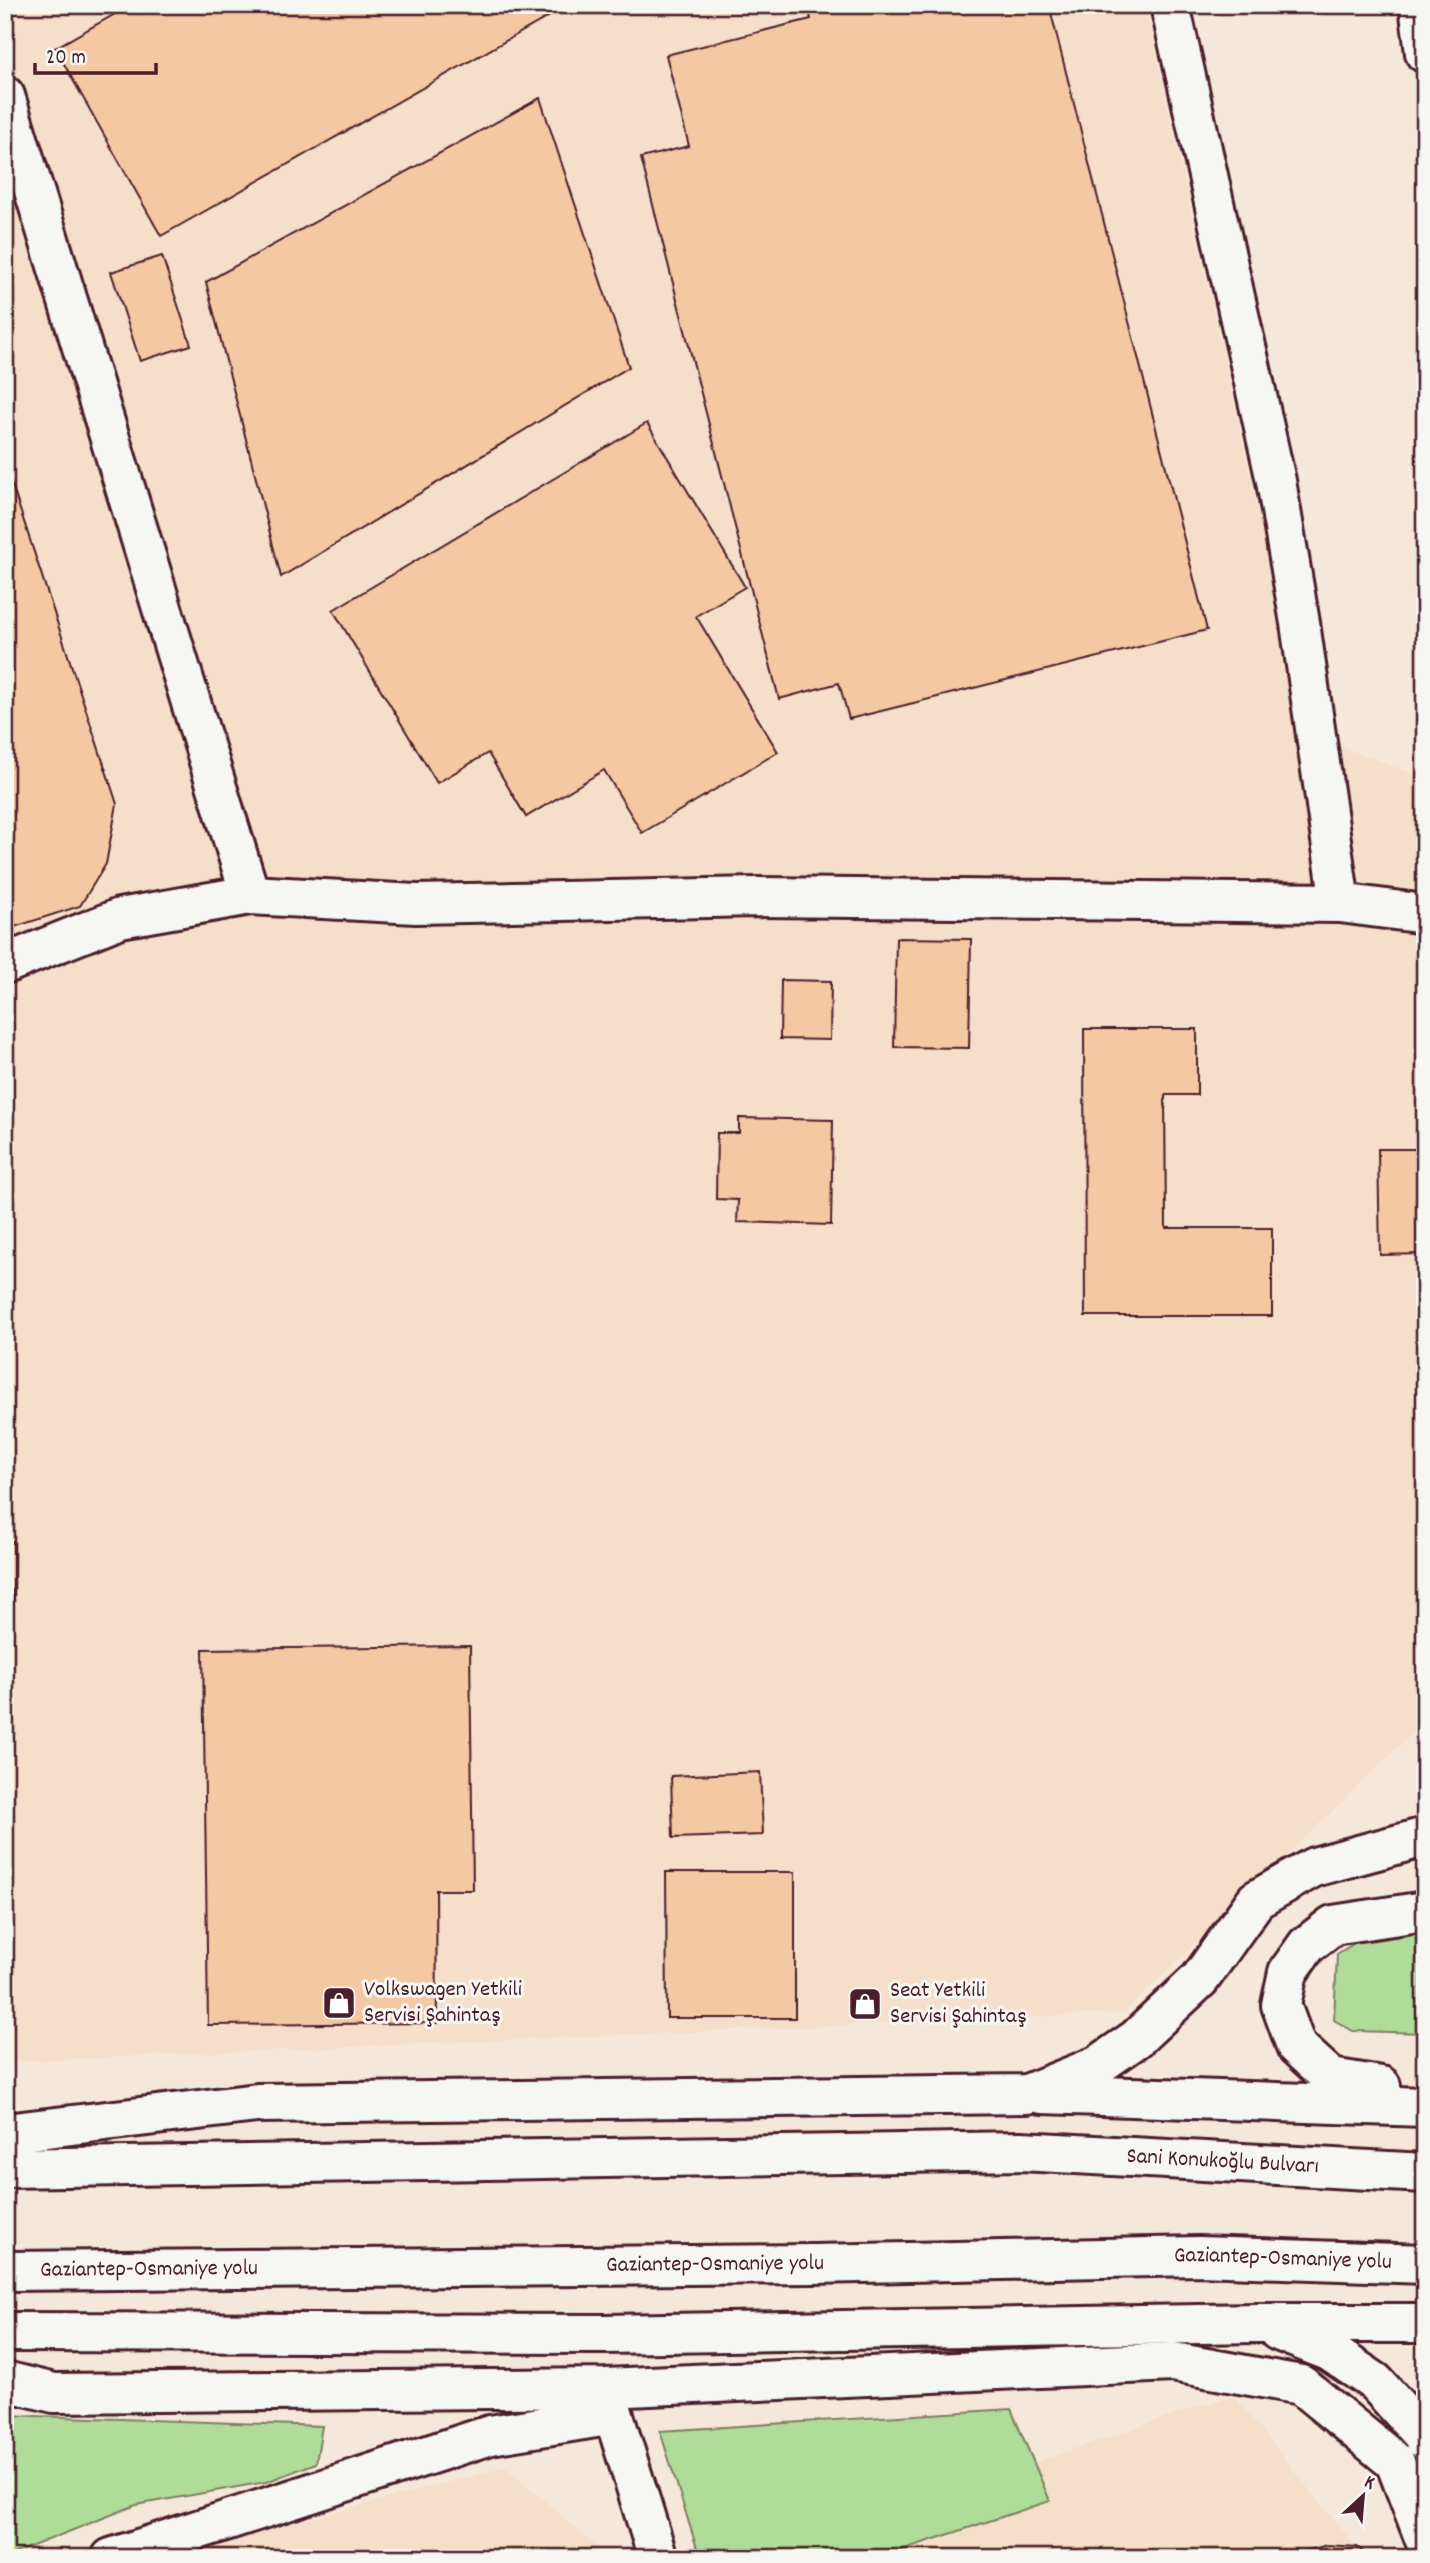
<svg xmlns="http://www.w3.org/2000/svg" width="1430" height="2563" font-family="Dekko,sans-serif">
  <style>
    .built { fill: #f5deca }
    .green { fill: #b0dc99; stroke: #7d7e62; stroke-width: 2 }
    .building { fill: #f4c8a3; stroke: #4a1f2b; stroke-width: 2 }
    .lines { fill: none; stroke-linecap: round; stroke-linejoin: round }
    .minor-casing { stroke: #4a1f2b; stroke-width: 44 }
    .highway-casing { stroke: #4a1f2b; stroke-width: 44 }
    .minor { stroke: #f6f6f2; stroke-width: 38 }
    .highway { stroke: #f6f6f2; stroke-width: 38 }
    .labels { text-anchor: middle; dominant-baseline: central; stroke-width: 6; stroke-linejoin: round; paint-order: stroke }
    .poi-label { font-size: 23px; fill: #4a1f2b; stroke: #f6f6f2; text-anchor: start }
    .street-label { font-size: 23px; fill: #4a1f2b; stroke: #f6f6f2 }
  </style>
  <rect width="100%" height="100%" fill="#f5e8da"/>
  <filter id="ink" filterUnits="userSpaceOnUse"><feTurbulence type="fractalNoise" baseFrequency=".0143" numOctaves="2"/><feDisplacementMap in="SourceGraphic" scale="14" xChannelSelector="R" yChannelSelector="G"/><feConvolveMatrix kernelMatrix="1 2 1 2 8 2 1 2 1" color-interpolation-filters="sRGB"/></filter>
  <g filter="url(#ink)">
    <path class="built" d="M5 5H1145L1308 734 1421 777 1425 817V1721L1124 2013 5 2062Z
      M1233 2395 1365 2558H753Z
      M505 2467 610 2558H163Z"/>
    <path class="green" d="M1425 1922V2033L1353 2031 1334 2020 1337 1954 1366 1936Z
      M1011 2409 1050 2501 877 2558H700L660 2431Z
      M5 2415 322 2426 316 2463 266 2482 136 2505 5 2557Z"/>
    <path class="building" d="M131 5H569L161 236 55 48Z
      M807 5H1049L1207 630 849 719 839 683 779 699 641 158 689 146 666 55 811 19Z
      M540 98 629 367 281 577 206 282Z
      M162 256 191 345 140 361 111 272Z
      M647 423 745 587 696 616 778 752 642 833 604 770 526 817 488 753 437 783 333 610Z
      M5 464 117 804 106 864 80 906 5 930Z
      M896 938 971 939 969 1048 894 1047Z
      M781 980 831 981 830 1040 780 1039Z
      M1084 1029H1197V1095H1165L1166 1228H1272V1316H1085Z
      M739 1118 833 1120 831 1225 737 1222 738 1200 716 1199 717 1133H739Z
      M1378 1149H1425V1254L1380 1255Z
      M5 1541H13V1609H5Z
      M470 1646 473 1890H436L437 2023 208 2025 203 1649Z
      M760 1772 763 1835 673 1838 671 1776Z
      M666 1872H795V2018H667Z
      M1327 2545 1357 2547 1371 2558H1281Z"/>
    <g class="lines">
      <defs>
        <path id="minor" d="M1170 5 1276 481 1300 623 1340 903
          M5 96 250 895
          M5 964 120 918 250 895 416 904 758 897 1340 903 1425 914
          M5 2381 54 2393 606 2388 1173 2362 1301 2385 1395 2462 1425 2540
          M606 2390 658 2558
          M111 2558 490 2435 614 2415"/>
        <g id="highway">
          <path d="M1419 5 1425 53"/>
          <path d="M1381 2086 1331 2078 1296 2046 1281 2005 1288 1972 1307 1945 1333 1925 1425 1911"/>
          <path d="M1042 2094 1425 2107"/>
          <path d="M5 2133 257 2103 1027 2094 1097 2066 1136 2039 1200 1979 1256 1900 1314 1867 1425 1837"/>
          <path id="s1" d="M5 2168 1021 2151 1425 2173"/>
          <path id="s2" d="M5 2271 814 2264 1199 2256 1425 2264"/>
          <path d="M1278 2331 1329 2351 1375 2382 1423 2435 1425 2440"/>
          <path d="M5 2332 605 2334 1257 2323H1425"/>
        </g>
      </defs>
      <use href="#minor" class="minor-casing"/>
      <use href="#highway" class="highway-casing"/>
      <use href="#minor" class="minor"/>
      <use href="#highway" class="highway"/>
    </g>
  </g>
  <defs>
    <symbol id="shop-square" viewBox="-11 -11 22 22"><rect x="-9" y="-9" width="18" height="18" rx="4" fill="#4a1f2b" stroke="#f6f6f2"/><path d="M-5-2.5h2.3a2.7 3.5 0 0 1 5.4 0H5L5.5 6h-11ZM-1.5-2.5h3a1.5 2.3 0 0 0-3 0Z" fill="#fff"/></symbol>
  </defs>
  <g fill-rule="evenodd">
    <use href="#shop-square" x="320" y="1984" width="38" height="38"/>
    <use href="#shop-square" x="846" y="1985" width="38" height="38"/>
  </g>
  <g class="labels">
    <g class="poi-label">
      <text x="364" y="1990">Volkswagen Yetkili<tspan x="364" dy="26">Servisi Şahintaş</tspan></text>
      <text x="890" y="1991">Seat Yetkili<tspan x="890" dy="26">Servisi Şahintaş</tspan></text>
    </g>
    <g class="street-label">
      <text stroke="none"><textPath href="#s1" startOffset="1218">Sani Konukoğlu Bulvarı</textPath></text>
      <text stroke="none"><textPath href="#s2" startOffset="1278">Gaziantep-Osmaniye yolu</textPath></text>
      <text stroke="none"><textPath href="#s2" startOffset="710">Gaziantep-Osmaniye yolu</textPath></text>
      <text stroke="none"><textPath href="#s2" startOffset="144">Gaziantep-Osmaniye yolu</textPath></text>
    </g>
  </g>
  <rect width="1430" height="2563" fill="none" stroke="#f6f6f2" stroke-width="28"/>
  <rect x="14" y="14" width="1402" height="2535" fill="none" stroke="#4a1f2b" stroke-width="2.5" filter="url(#ink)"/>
  <g transform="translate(1363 2496) rotate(26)" stroke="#f6f6f2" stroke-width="5" paint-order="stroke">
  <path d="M0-5L12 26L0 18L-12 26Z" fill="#4a1f2b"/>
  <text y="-10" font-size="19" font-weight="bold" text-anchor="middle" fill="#4a1f2b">K</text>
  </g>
  <path d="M35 63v10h121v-10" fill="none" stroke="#4a1f2b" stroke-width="3.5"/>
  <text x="46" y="63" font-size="21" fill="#4a1f2b" stroke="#f6f6f2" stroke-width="5" paint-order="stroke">20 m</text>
</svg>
